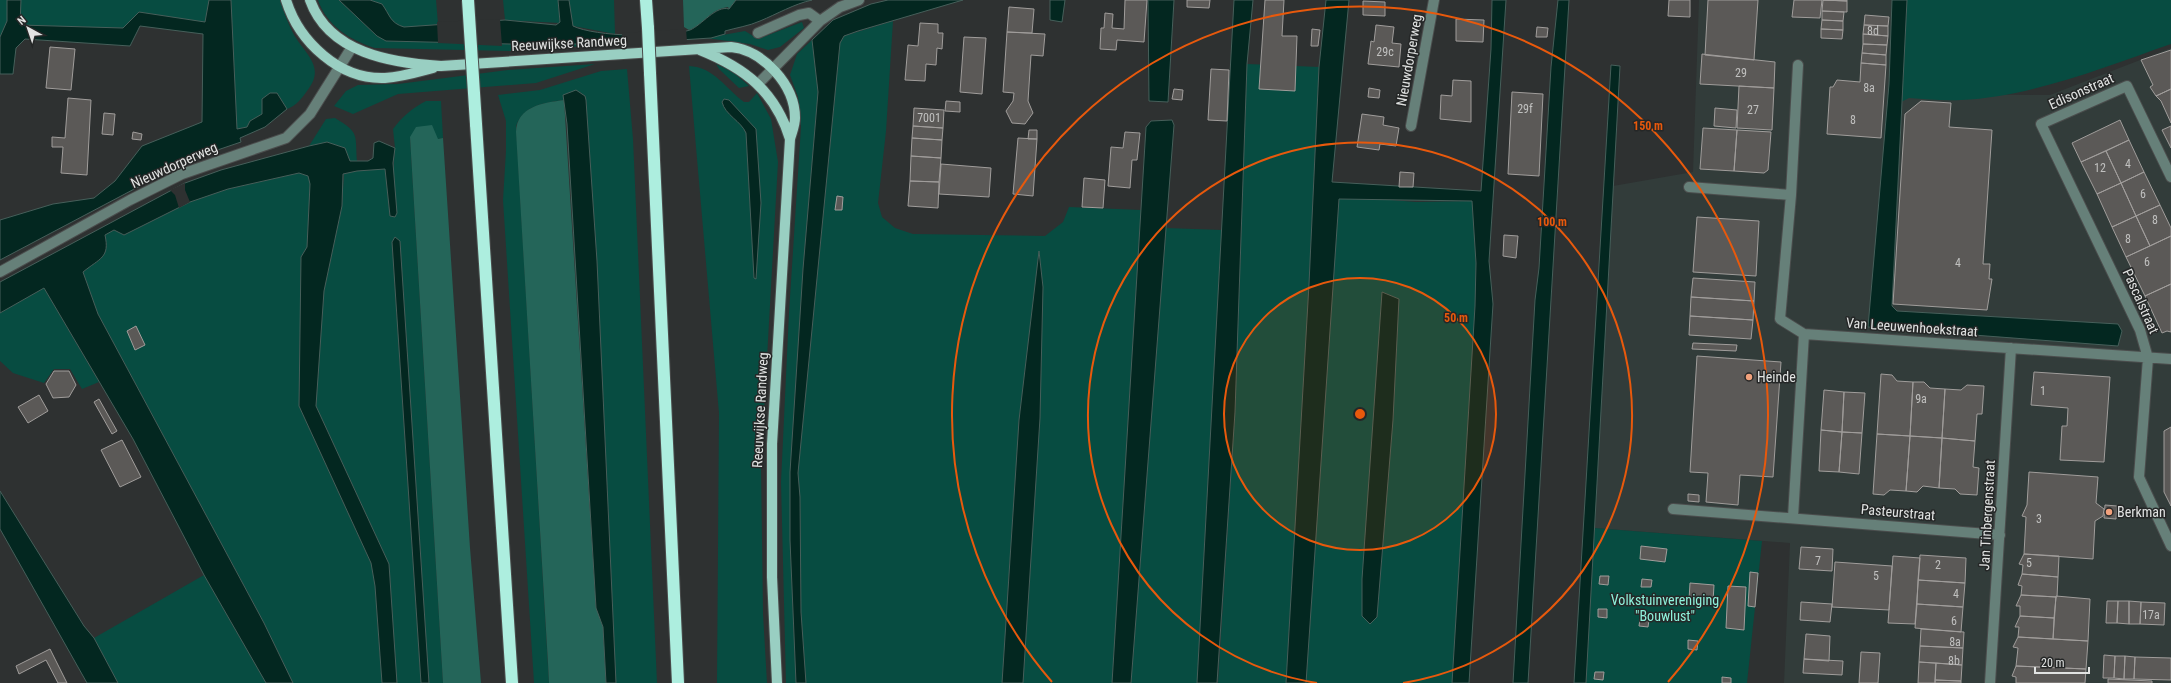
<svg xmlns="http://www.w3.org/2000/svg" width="2171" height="683" font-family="'Roboto Condensed',sans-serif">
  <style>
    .built { fill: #323c3a }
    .green { fill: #074c41; fill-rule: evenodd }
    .forest { fill: #246559 }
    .water { fill: #032720; stroke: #465f5a }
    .pier { fill: #2e3131 }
    .building { fill: #5b5957; stroke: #a09d9b }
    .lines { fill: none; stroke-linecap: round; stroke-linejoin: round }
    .minor-casing { stroke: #4b4d4d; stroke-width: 12 }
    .major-casing { stroke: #4b4d4d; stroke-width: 12 }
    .highway-casing { stroke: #4b4d4d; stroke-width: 14 }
    .minor { stroke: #668079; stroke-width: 10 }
    .major { stroke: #99cfc2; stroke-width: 10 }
    .highway { stroke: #adeedf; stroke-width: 12 }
    .highway-bridge-casing { stroke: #4b4d4d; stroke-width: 14; stroke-linecap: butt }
    .highway-bridge { stroke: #adeedf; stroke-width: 12 }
    .ring { fill: none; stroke: #e8590c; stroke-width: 2 }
    .poi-dot { fill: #f1a17c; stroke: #252727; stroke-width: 1.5 }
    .labels { text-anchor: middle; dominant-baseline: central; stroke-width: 3; stroke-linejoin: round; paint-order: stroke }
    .number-label { font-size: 12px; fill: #c0c0bf }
    .street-label { font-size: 14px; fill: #e1e3e2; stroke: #252727 }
    .poi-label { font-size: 14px; fill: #e1e3e2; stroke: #252727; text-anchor: start }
    .park-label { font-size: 14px; fill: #8ef2dc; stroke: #252727 }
    .centre { fill: #e8590c; stroke: #252727; stroke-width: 2 }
    .ring-label { font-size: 12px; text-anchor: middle; font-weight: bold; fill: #e8590c; stroke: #252727; stroke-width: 3; stroke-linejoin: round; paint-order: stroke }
  </style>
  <rect width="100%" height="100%" fill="#2e3131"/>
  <path class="built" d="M1699 0H1904L1906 94 2050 95 2171 48V683H1784L1790 543 1594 528 1613 186 1693 172Z"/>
  <path class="green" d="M0 0H7V21L0 37Z
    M21 0H209L205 22 139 12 123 28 19 25Z
    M231 0H280C284 12 288 24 294 35 306 55 326 67 307 91 301 99 297 105 287 109L277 93 262 99V114L250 121 247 127 237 129Z
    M318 0H339L377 36 390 41H436L510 44H618L511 51 375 48C350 40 327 26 318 0Z
    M370 0H436L438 24C423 26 401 33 390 19 383 12 378 6 370 0Z
    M503 0H558L560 23 505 20Z
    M569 0H614L615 34 573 26Z
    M1907 0H2171V44C2105 67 2031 97 1961 100 1943 101 1926 99 1909 98L1901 102Z
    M893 21 886 131 878 203 882 217 895 228 913 234 1045 236 1063 222 1069 207 1141 210 1112 683H1023L1040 417 1039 253 1019 420 1002 683H806L801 612 800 497 798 473 840 43 844 36Z
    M802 22 804 28 780 47 768 50 750 44 706 38 745 31 758 39Z
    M812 40 818 92 803 269 790 472V540L796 683H786L781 482 789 313 801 127 798 97 790 75 797 54Z
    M595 64 536 83 398 94 353 114 334 106 346 91 358 85 398 84 508 70Z
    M716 64 733 72 749 86 739 88 719 69Z
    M1247 64 1319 67 1309 284 1286 683H1218L1235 412Z
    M689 66C714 67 725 88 744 102H749L757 93 771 119 778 162 761 465 763 614 767 683H717L719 413Z
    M627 69 633 139 657 683H616L597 261 586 100 585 96 580 92 563 95 564 100C543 103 524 105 516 126L549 683H534L503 200 506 151V121L498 95 540 90 601 71Z
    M426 101H441L443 138 438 139 410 137 443 683H429L400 242 395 238 392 243 421 683H397L389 564 316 406 324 291 342 206 344 174 357 171 385 169 390 216 395 148 393 129C402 117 412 108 426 101Z
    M335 118C360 133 355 134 357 162L350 161 345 148 327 142 309 146 326 119Z
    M299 173 308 175 310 184 307 247 301 257 299 406 371 563 375 586 382 683H293L264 623 98 314 83 272C100 258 110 258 105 234L115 230 124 235 190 202 228 189Z
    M1339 198H1366L1416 202 1472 201 1476 263 1475 306 1452 683H1306ZM1382 292 1399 299 1393 420 1377 617Z
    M1166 228 1222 230 1197 683H1131Z
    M44 288 99 382 82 389 70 369H54L44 383 13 373 0 361V313Z
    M1594 528 1762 541 1747 683H1586Z
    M204 575 266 683H118L94 638Z"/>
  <path class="forest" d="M683 0H736L729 9 728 7C706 11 708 23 689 30L684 27Z
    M564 100 596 607 603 627 606 683H549L548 663 516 132C517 106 543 103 564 100Z
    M432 125 438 139 443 138 470 548 481 683H443L410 137 416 127Z"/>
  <path class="water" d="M7 0H21L20 25 123 28 139 12 205 22 209 0H231L237 129 247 127 250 121 262 114V99L270 93H277L287 109 265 127 240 138 241 142 191 159 0 260V220L53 204 94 198 115 181 142 146 202 122 203 34 140 26 130 46 25 39 16 48 13 74H0V37L7 21Z
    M339 0H370L382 4C390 15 390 23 404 27L505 20 556 25 560 22 558 0H569L573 26C596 37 666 38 690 30 702 25 716 5 729 9L736 0H812C794 4 777 14 760 21 749 26 735 28 725 31V34L711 38 618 44H510L386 41 377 36Z
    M888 0H963L858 31 844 36 840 43 798 473 800 497 801 612 806 683H796L790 540V472L803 269 818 92 812 40 833 20 871 4Z
    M1050 0H1065L1062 22 1050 20Z
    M1148 0H1174L1168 102 1149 101Z
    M1234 0H1253L1247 64 1235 412 1217 683H1197Z
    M1326 0H1349L1332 182 1481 191 1491 49 1492 0H1506L1489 261 1493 304 1469 683H1452L1475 306 1476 263 1472 201 1339 199 1306 683H1286L1309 284 1319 67Z
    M1558 0H1569L1528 683H1513L1535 300 1539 268 1551 67Z
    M1892 0H1907L1892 306 1897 311 2118 324 2122 331 2118 346 1868 327 1889 84Z
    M1611 65 1620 66 1586 683H1574Z
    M576 90 585 96 586 100 597 261 616 683H606L603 627 596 608 567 124 563 95Z
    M724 99 729 100 756 129 761 203 756 279 754 278 746 133C741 121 725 115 722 102Z
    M1172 120 1174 125 1131 683H1112L1146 127 1151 121Z
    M379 141 395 148 393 163 397 213 395 217 390 216 385 169 357 171 343 174 342 206 324 291 316 406 389 564 397 683H382L375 586 371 563 299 406 301 257 307 247 310 184 308 176 299 173 228 189 190 202 124 235 114 230 105 235C110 258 100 258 83 272L98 314 264 623 293 683H266L204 575 133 439 44 288 0 313V282L185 183 221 170 309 146 327 142 345 148 350 161H368L373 158 374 143Z
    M395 237 400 241 429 683H421L392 242Z
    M1039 251 1043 287 1040 418 1023 683H1002L1019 420Z
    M1382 292 1399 299 1393 420 1377 617 1370 624 1362 616V579Z
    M0 491 84 626 94 638 118 683H87L0 529Z"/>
  <path class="pier" d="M500 19 502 46 438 43 437 22Z
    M686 29 687 42 623 45 622 33Z
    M185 183V190L190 202 179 208 175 195 170 190Z"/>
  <path class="building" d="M1125 0H1147L1144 42 1117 40 1116 50 1100 49 1101 28H1104L1105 13 1113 14 1112 28 1124 29Z
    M1187 0H1210L1209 8 1187 7Z
    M1265 0H1284L1282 36H1297L1295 91 1259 89Z
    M1669 0H1690V17L1668 16Z
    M1708 0H1758L1754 60 1705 55Z
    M1794 0H1822L1820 18 1792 17Z
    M1823 0H1847V1Z
    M1823 0 1847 1V12L1822 11Z
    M1363 1 1385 2V16L1363 15Z
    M1009 7 1034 9 1032 33 1007 32Z
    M1822 11 1844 12 1843 21 1822 20Z
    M1865 15 1889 17 1888 26 1864 25Z
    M1456 19 1484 20 1483 42 1456 41Z
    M1822 20 1843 21V30L1821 29Z
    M920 23 938 24V33H943L942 49 937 48 936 65 926 64 925 81 905 80 908 45 918 46Z
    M1376 25 1394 27 1392 43 1401 44 1399 67 1368 64 1371 41 1374 42Z
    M1864 25 1888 26V36L1863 34Z
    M1537 27 1548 28 1547 37H1536Z
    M1312 29 1320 30 1318 46H1311Z
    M1821 29 1843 30 1842 39 1821 38Z
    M1007 32 1045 34 1043 56 1031 55 1028 101 1033 113 1025 124 1012 123 1006 111 1013 101 1014 93 1003 92Z
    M1863 34 1888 36 1887 45 1863 44Z
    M964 37 986 38 982 94 960 92Z
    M1863 44 1887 45 1886 55 1862 53Z
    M50 47 75 49 71 90 46 88Z
    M2171 50V89L2156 96 2150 87 2153 85 2141 60Z
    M1862 53 1886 55V65L1861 63Z
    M1702 54 1775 62 1774 88 1700 84Z
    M1861 63 1886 65 1881 138 1827 134 1830 87H1833L1837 80 1860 82Z
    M1211 69 1229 70 1227 121 1208 120Z
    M1453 80 1471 81V122L1440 119 1441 95 1452 96Z
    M1739 86 1774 88 1772 130 1737 128Z
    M1369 88 1380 90 1379 98 1368 97Z
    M1174 89 1183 90 1182 100 1172 99Z
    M2171 89V123L2161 101 2156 96Z
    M1512 92 1543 94 1539 176 1508 174Z
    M68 98 91 100 87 175 61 173 63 147H52V137L65 138Z
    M946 101 960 102V112L945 111Z
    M1921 101 1951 103 1949 127 1992 130 1983 264H1990L1989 279H1992L1987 310 1893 304 1905 114Z
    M914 108 944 110 943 128 913 126Z
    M1715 108 1737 110 1736 128 1714 126Z
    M104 113 115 114 113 135 102 134Z
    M1362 114 1384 117 1383 125 1399 128 1396 146 1380 144 1379 150 1357 147Z
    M2120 120 2129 140 2081 162 2072 143Z
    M913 126 943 128 942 140 912 138Z
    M2171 126V148L2162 130Z
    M1703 128 1737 130 1734 171 1700 169Z
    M1029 130H1037V139H1028Z
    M1737 130 1771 132 1768 170 1764 173 1734 171Z
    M133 132 142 134 141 140 132 139Z
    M1125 132 1140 133 1137 160H1132L1130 188 1108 186 1111 147 1123 148Z
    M912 138 942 140 941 158 911 156Z
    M1018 138 1037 139 1033 196 1013 194Z
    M2129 140 2144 172 2121 183 2106 151Z
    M2106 151 2121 183 2097 194 2081 162Z
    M911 156 941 158 939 182 910 181Z
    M941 164 991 168 989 197 939 194Z
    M1400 172 1414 173 1413 187H1399Z
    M2144 172 2160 205 2136 216 2121 183Z
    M1084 178 1105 180 1103 208 1082 207Z
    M910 181 939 182 938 208 908 206Z
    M2121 183 2136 216 2112 227 2097 194Z
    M837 196 843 197 842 210H835Z
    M2160 205 2171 228V236L2150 246 2136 216Z
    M2136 216 2150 246 2126 257 2112 227Z
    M1697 217 1759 221 1756 276 1693 272Z
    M1504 235 1518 236 1516 258 1503 256Z
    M2171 236V284L2145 296 2126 257Z
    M1693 278 1755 282 1754 301 1691 297Z
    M2171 284V332L2167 331 2162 333 2145 296Z
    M1691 297 1754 301 1753 320 1690 316Z
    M1690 316 1753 320 1751 339 1689 335Z
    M136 326 145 345 135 350 127 331Z
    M1693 343 1737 345 1736 351 1692 349Z
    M1697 356 1781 362 1773 477 1740 475 1738 505 1706 502 1708 473 1690 472Z
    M54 371H69L76 385 69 397 53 398 46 384Z
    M2034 372 2110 377 2104 462 2060 460 2062 426H2067L2068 408 2031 405Z
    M1881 374 1892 375 1897 381 1913 382 1910 436 1877 434Z
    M1913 382H1924L1930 388 1945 389 1942 438 1910 436Z
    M1967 385 1984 386 1982 414H1977L1975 441 1942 438 1945 389 1961 390Z
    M1824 390 1844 392 1842 432 1821 430Z
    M1844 392 1865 393 1862 433 1842 432Z
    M39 395 48 411 28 423 18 407Z
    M99 399 117 431 112 434 94 402Z
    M2171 427V506L2164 492V431Z
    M1821 430 1842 432 1839 472 1819 471Z
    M1842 432 1862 433 1859 474 1839 472Z
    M1877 434 1910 436 1906 491 1890 490 1884 495 1873 494Z
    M1910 436 1942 438 1939 488 1923 486 1917 492 1906 491Z
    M1942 438 1975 441 1973 467 1979 468 1977 495 1960 494 1955 489 1939 488Z
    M122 440 141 477 120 487 101 450Z
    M2029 472 2098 477 2096 503 2104 509 2103 516 2095 521 2093 559 2024 554 2026 517 2022 516 2027 505Z
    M1688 494 1699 495V502L1688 501Z
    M2105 505 2117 506 2116 519 2104 518Z
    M1641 546 1667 549 1665 562 1640 559Z
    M1801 547 1833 549 1832 571 1799 569Z
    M2024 554 2059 556 2058 577 2022 574 2023 565 2019 564Z
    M1920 555 1966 558 1965 583 1918 580Z
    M1893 556 1920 558 1915 624 1888 623Z
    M1835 562 1892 566 1889 610 1832 607Z
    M1750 572 1758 573 1755 607 1748 606Z
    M2022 574 2058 577 2057 597 2021 595 2022 586 2018 585Z
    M1600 576H1609L1608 585 1599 584Z
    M1642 579 1652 580 1651 587H1641Z
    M1918 580 1965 583 1963 607 1917 604Z
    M1690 583 1714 585 1713 602 1689 600Z
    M1728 586 1746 587 1744 630 1726 628Z
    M2021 595 2056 597 2054 618 2020 616V606H2016Z
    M2056 596 2090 599 2088 641 2053 639Z
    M2107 601H2118L2117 623H2106Z
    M2118 601H2129V624L2117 623Z
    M2129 601 2141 602 2140 624H2129Z
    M1801 602 1832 604 1830 622 1800 620Z
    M2141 602 2165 603 2164 625 2140 624Z
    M1917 604 1963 607 1961 632 1915 628Z
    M1598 609H1607V618L1598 617Z
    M2020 616 2054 618 2053 639 2018 637 2019 627H2015Z
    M1640 619 1649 620 1648 627 1639 626Z
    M1921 629 1964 632 1963 648 1920 646Z
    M1806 634 1830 636 1829 661 1804 659Z
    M2018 637 2088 641 2086 669 2016 666 2018 648 2013 647Z
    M1688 640 1698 641 1697 650 1688 649Z
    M1920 646 1963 648 1962 665 1919 662Z
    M50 649 67 683H58L46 660 19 674 16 666Z
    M1861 652 1880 653 1878 683H1859Z
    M2104 655 2115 656 2114 678H2103Z
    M2115 656H2125L2124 679 2114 678Z
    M2125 656 2135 657 2134 679H2124Z
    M2135 657 2171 658V680L2134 679Z
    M1804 659 1843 661 1842 675 1803 673Z
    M1919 662 1936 663 1935 683H1918Z
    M1936 663 1962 665 1961 681 1935 680Z
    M2016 666 2086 669 2085 683H2016V677L2012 676Z
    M1595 672H1604L1603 680 1594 679Z
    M1722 677 1731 678V683H1722Z
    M2108 679 2152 681V683H2108Z
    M1935 680 1961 681V683H1935Z"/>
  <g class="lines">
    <defs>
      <path id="minor" d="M758 33 799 15 809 13 820 21
        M1798 65 1791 195 1780 319 1804 334 2171 359
        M758 84 820 21 840 7 859 0
        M1411 126 1434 0
        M2171 177 2127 86 2041 124 2140 330 2148 358 2139 477 2171 546
        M1689 187 1791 195
        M0 272 130 200 182 174 286 138 310 114 352 47
        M1673 509 2000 535
        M1793 517 1804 334
        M1990 683 2011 348"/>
      <path id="major" d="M286 0C299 42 340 80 385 78 402 77 418 72 433 68
        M310 0C329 53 391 63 441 66L731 47C763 50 795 85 795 118 795 125 792 132 790 139L772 444V577L777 683
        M700 50C745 68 775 91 790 139"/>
      <path id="highway" d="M646 0 648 28
        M650 73 678 683
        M476 124 512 683"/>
    </defs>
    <use href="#minor" class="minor-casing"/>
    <use href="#major" class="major-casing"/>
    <use href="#highway" class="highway-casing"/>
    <use href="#minor" class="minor"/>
    <use href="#major" class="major"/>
    <use href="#highway" class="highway"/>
    <defs>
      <path id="highway-bridge" d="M468 0 476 124
        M648 28 650 73"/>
    </defs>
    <use href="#highway-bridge" class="highway-bridge-casing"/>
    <use href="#highway-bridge" class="highway-bridge"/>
  </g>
  <circle cx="1360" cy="414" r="136" fill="#e8590c" fill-opacity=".12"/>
  <g class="ring">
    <circle cx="1360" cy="414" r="136"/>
    <path d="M1317 683A272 272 0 1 1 1403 683"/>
    <path d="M1052 682A408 408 0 1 1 1668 682"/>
  </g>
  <g class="poi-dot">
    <circle cx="1749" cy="377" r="4"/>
    <circle cx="2109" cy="512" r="4"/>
  </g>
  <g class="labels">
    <g class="number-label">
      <text x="1873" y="31">8d</text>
      <text x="1385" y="52">29c</text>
      <text x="1741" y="73">29</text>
      <text x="1869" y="88">8a</text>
      <text x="1525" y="109">29f</text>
      <text x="1753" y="110">27</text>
      <text x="929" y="118">7001</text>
      <text x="1853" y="120">8</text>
      <text x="2128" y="164">4</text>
      <text x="2100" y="168">12</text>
      <text x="2143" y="194">6</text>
      <text x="2155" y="220">8</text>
      <text x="2128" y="239">8</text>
      <text x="2147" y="262">6</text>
      <text x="1958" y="263">4</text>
      <text x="2043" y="391">1</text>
      <text x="1921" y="399">9a</text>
      <text x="2039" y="519">3</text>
      <text x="1818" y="561">7</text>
      <text x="2029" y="563">5</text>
      <text x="1938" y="565">2</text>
      <text x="1876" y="576">5</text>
      <text x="1956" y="594">4</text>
      <text x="2151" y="615">17a</text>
      <text x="1954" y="621">6</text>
      <text x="1955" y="642">8a</text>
      <text x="1954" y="661">8b</text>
    </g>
    <g class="street-label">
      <text transform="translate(569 43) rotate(-3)">Reeuwijkse Randweg</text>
      <text transform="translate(1409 60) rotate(-80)">Nieuwdorperweg</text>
      <text transform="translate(2081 91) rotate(-24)">Edisonstraat</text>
      <text transform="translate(174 165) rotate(-24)">Nieuwdorperweg</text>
      <text transform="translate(2141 301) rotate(66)">Pascalstraat</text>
      <text transform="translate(1912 327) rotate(4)">Van Leeuwenhoekstraat</text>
      <text transform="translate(760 410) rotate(-87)">Reeuwijkse Randweg</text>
      <text transform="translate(1898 512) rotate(5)">Pasteurstraat</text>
      <text transform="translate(1987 515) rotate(-87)">Jan Tinbergenstraat</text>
    </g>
    <g class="poi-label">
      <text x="1757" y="377">Heinde</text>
      <text x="2117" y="512">Berkman</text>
    </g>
    <g class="park-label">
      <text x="1665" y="600">Volkstuinvereniging<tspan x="1665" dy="16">"Bouwlust"</tspan></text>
    </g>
  </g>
  <circle cx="1360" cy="414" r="6" class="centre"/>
  <g class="ring-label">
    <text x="1648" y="130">150 m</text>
    <text x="1552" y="226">100 m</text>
    <text x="1456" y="322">50 m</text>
  </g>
  <g transform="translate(28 28) rotate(320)" stroke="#252727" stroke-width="3" paint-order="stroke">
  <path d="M0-3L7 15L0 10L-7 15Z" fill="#e1e3e2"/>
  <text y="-6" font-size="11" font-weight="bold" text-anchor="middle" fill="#e1e3e2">N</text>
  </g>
  <path d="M2035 667v6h54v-6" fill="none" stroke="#e1e3e2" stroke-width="2"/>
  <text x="2041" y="667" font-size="12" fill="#e1e3e2" stroke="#252727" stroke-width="3" paint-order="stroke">20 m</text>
</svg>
